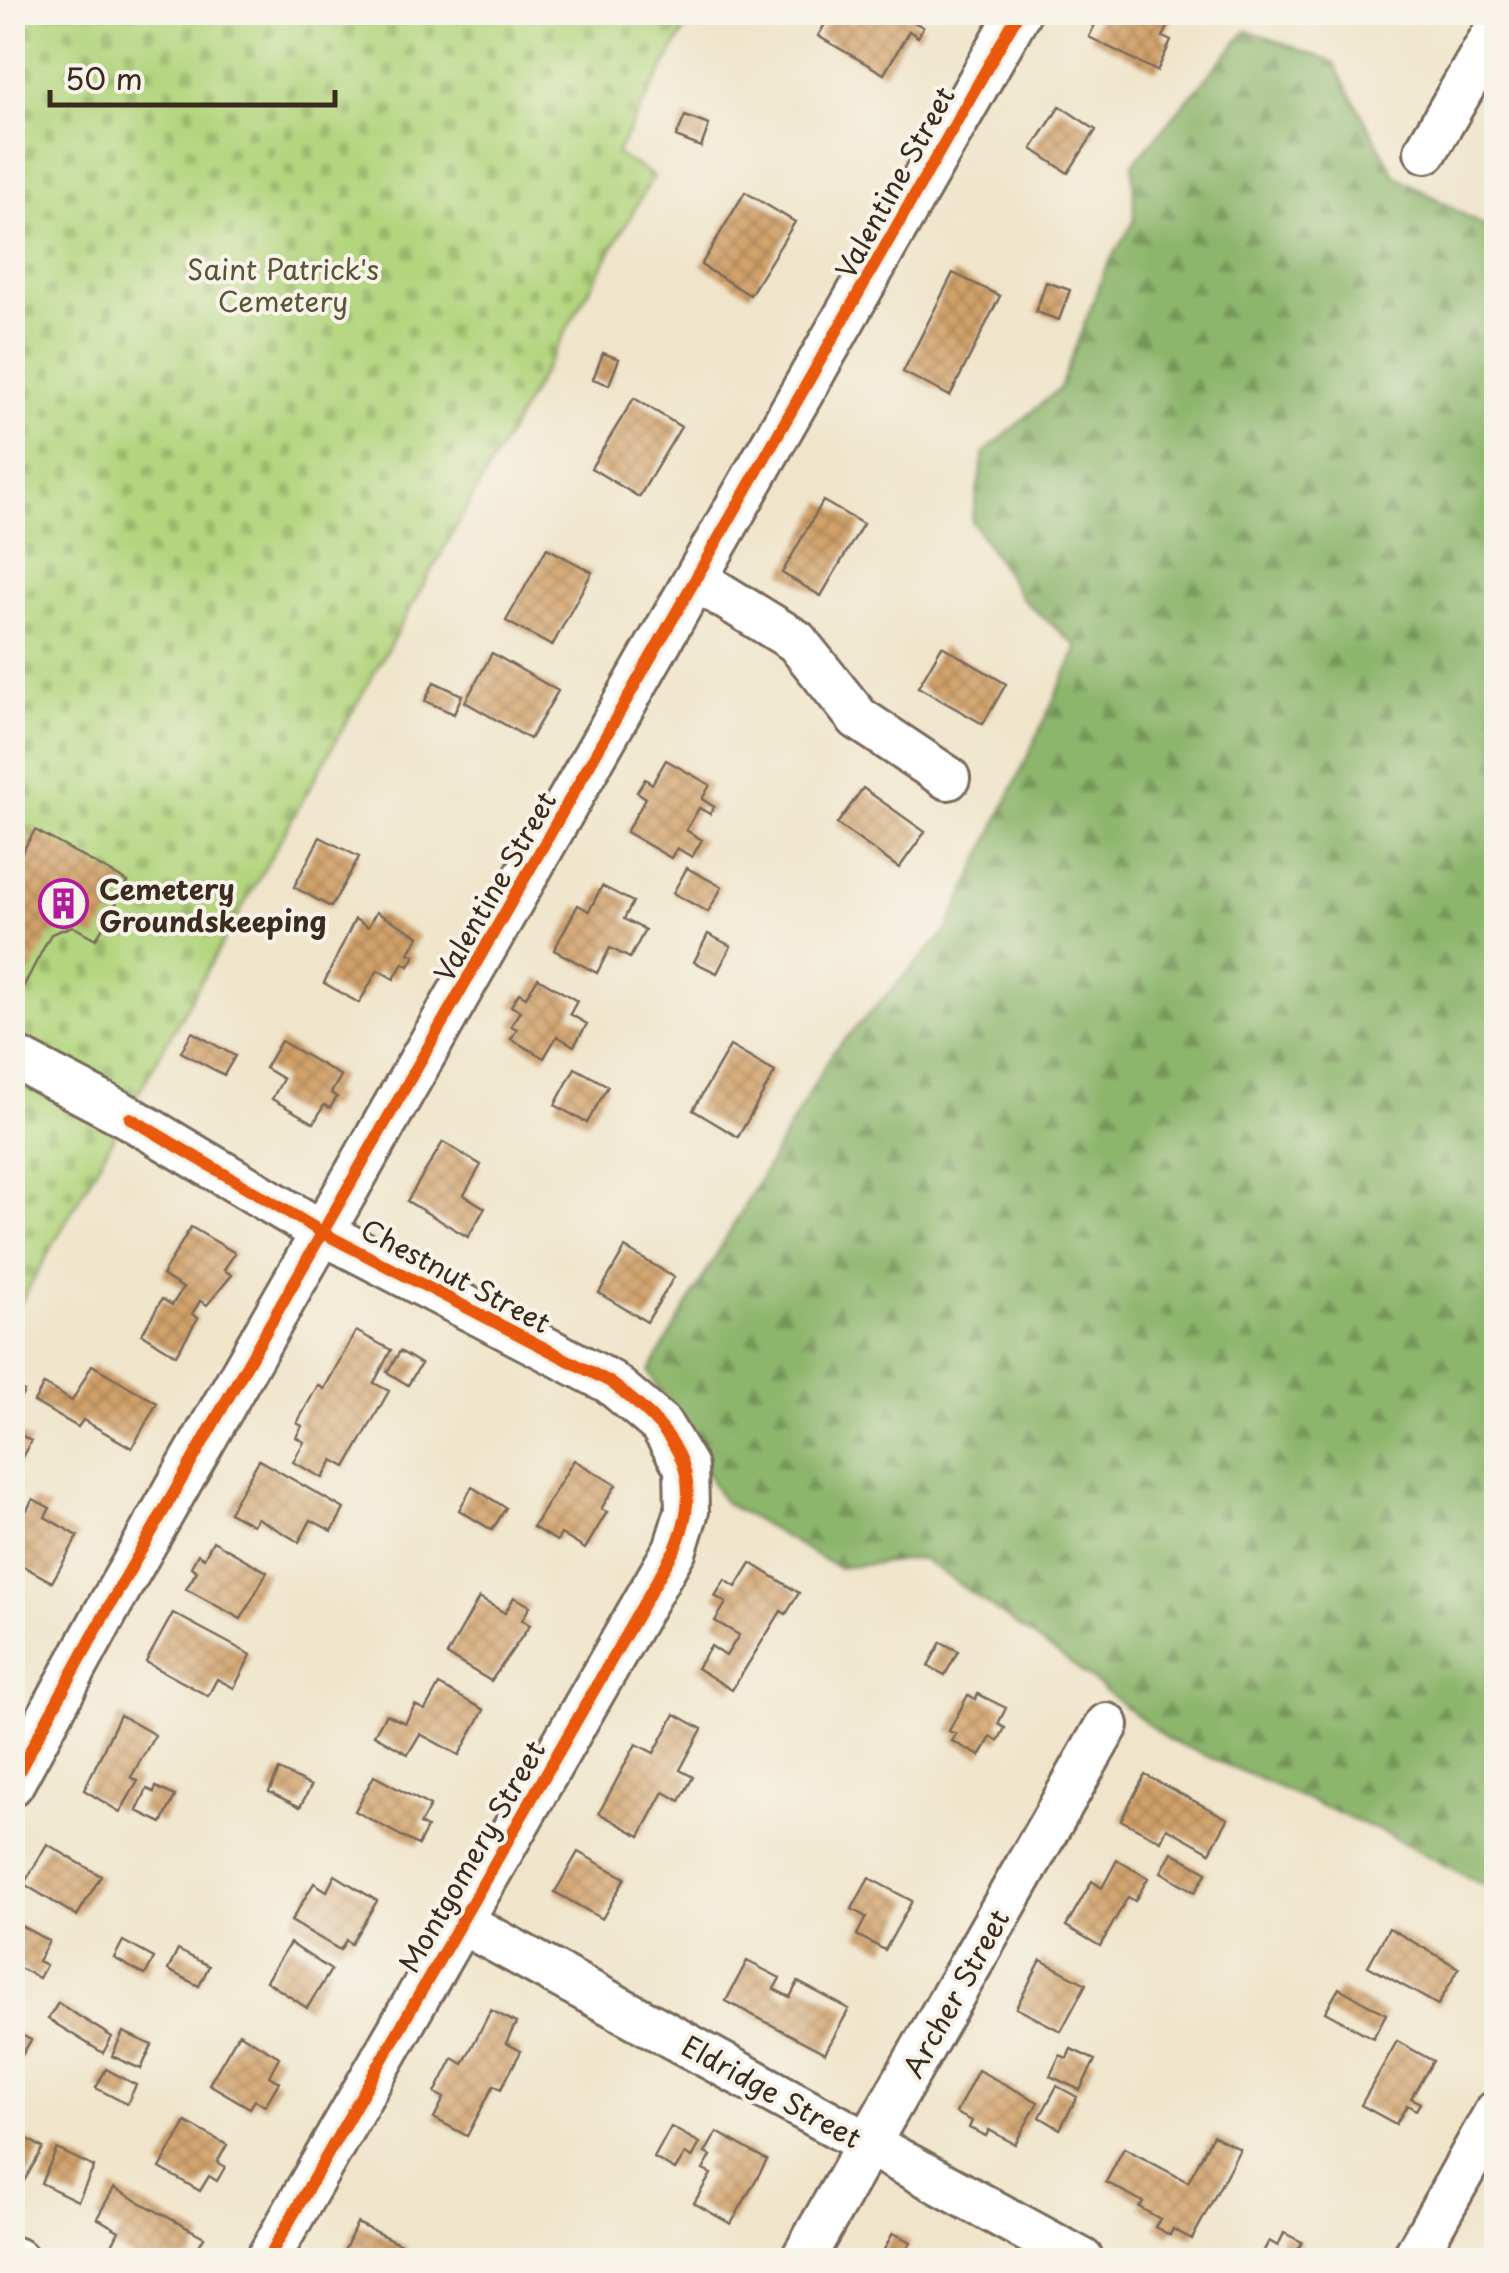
<svg xmlns="http://www.w3.org/2000/svg" width="1509" height="2273" font-family="'Playpen Sans',sans-serif">
  <style>
    .forest { fill: url(#forest-firs); stroke: #647046; stroke-width: 2.5 }
    .cemetery { fill: url(#cemetery-stones); stroke: #76804e; stroke-width: 2.5 }
    .building { fill: url(#building-cross-hatch) }
    .lines { fill: none; stroke-linecap: round; stroke-linejoin: round }
    .minor-casing { stroke: #7a6b5b; stroke-width: 48 }
    .minor { stroke: #fff; stroke-width: 42 }
    .cycleway-casing { stroke: #f7f3e8; stroke-width: 19 }
    .cycleway { stroke: #e8590c; stroke-width: 12 }
    .labels { text-anchor: middle; dominant-baseline: central; stroke-width: 8; stroke-linejoin: round; paint-order: stroke }
    .street-label { font-size: 28px; fill: #3b2a1e; stroke: #f7f3e8 }
    .park-label { font-size: 28px; fill: #595536; stroke: #f7f3e8 }
    .poi-label { font-size: 28px; font-weight: bold; fill: #3b2a1e; stroke: #f7f3e8; text-anchor: start }
  </style>
  <defs>
    <pattern id="forest-firs" width="22" height="20" patternUnits="userSpaceOnUse" patternTransform="scale(2.5)"><rect width="22" height="20" fill="#8db66d"/><path d="M5 1l3.5 6h-7zM16 11l3.5 6h-7z" fill="#749459"/></pattern>
    <pattern id="cemetery-stones" width="16" height="16" patternUnits="userSpaceOnUse" patternTransform="scale(2.5)"><rect width="16" height="16" fill="#b2d57e"/><path d="M2 7V4a2 2 0 0 1 4 0v3zM10 15v-3a2 2 0 0 1 4 0v3z" fill="#9ab76c"/></pattern>
    <pattern id="building-cross-hatch" width="8" height="8" patternUnits="userSpaceOnUse" patternTransform="scale(2.5)"><rect width="8" height="8" fill="#d2a26b"/><path d="M0 0l8 8M0 8l8-8" fill="none" stroke="#ac8457"/></pattern>
  </defs>
  <rect width="100%" height="100%" fill="#f7f3e8"/>
  <filter id="ink" filterUnits="userSpaceOnUse"><feTurbulence type="fractalNoise" baseFrequency=".01" numOctaves="2"/><feDisplacementMap in="SourceGraphic" scale="20" xChannelSelector="R" yChannelSelector="G"/><feConvolveMatrix kernelMatrix="1 2 1 2 8 2 1 2 1" color-interpolation-filters="sRGB"/></filter>
  <filter id="wash" filterUnits="userSpaceOnUse"><feTurbulence type="fractalNoise" baseFrequency=".0048" numOctaves="4" result="noise"/><feDisplacementMap in="SourceGraphic" scale="40" xChannelSelector="R" yChannelSelector="G"/><feGaussianBlur stdDeviation="2.25" result="paint"/><feColorMatrix in="noise" values="0 0 0 0 0 0 0 0 0 0 0 0 0 0 0 0 0 1.4 0 .05"/><feComposite in="paint" operator="in"/></filter>
  <g filter="url(#wash)">
    <rect width="100%" height="100%" fill="#f0e5cb"/>
    <path class="forest" d="M1247 30 1333 62 1395 175 1496 233V1892L1389 1835 1167 1739 1073 1665 922 1558 838 1568 723 1501 649 1372 833 1052 947 931 1078 647 1023 600 972 521 984 453 1060 388 1106 267 1134 222 1133 164Z"/>
    <path class="cemetery" d="M13 13H694L616 154 653 176 13 1316Z"/>
    <g id="blocks">
      <path class="building" d="M832 12 852 23 858 12H920L914 22 923 27 918 37 909 31 884 74 818 36Z
        M1101 12H1159L1172 19 1163 37 1171 41 1157 71 1089 37Z
        M1060 106 1096 130 1068 173 1032 149Z
        M685 116 709 125 701 147 676 137Z
        M745 192 795 222 750 295 701 265Z
        M953 273 1000 296 950 396 903 372Z
        M1046 282 1070 290 1059 320 1036 312Z
        M603 353 619 359 609 385 593 379Z
        M634 398 681 427 639 497 591 468Z
        M823 501 863 524 821 596 782 573Z
        M547 548 592 572 552 646 506 621Z
        M942 646 1006 684 983 724 918 687Z
        M492 653 558 691 530 739 465 702Z
        M434 682 462 695 454 714 425 701Z
        M666 760 710 785 702 799 714 807 710 814 699 808 686 830 702 840 692 857 677 848 671 858 626 832 646 798 637 792 645 779 652 784Z
        M863 788 925 832 899 868 837 824Z
        M35 830 128 882 96 939 72 926 51 934 12 1008V870Z
        M320 837 359 857 331 907 294 887Z
        M687 868 722 887 708 912 673 893Z
        M602 886 633 902 624 919 645 930 630 958 610 948 597 973 554 950 578 905 589 911Z
        M376 912 419 936 409 953 415 956 409 966 403 963 394 979 378 970 359 1003 324 983 355 919 368 927Z
        M708 934 731 946 717 973 694 962Z
        M538 978 577 1001 570 1014 587 1024 574 1046 557 1036 544 1058 511 1039 517 1029 511 1026 520 1011 511 1006 519 993 526 997Z
        M192 1032 235 1056 224 1075 181 1052Z
        M281 1041 341 1076 331 1093 337 1097 330 1108 324 1105 314 1123 272 1099 283 1079 265 1068Z
        M730 1046 775 1072 738 1137 693 1110Z
        M575 1068 608 1086 587 1123 555 1105Z
        M443 1142 481 1165 464 1195 485 1208 468 1237 407 1201Z
        M191 1227 235 1253 224 1270 232 1275 207 1305 200 1301 192 1314 198 1318 176 1355 142 1334 162 1299 172 1305 183 1288 162 1275Z
        M625 1248 674 1277 647 1322 599 1293Z
        M356 1331 391 1350 374 1383 389 1391 346 1467 333 1460 323 1478 293 1462 304 1442 296 1437 302 1426 297 1423 318 1385 324 1389Z
        M400 1351 421 1364 408 1385 387 1372Z
        M92 1365 157 1403 132 1448 83 1420 78 1427 34 1402 44 1384 72 1401Z
        M12 1385 24 1392 12 1413Z
        M12 1430 31 1441 18 1464 12 1461Z
        M259 1460 344 1509 332 1531 311 1520 299 1542 257 1518 253 1525 229 1512Z
        M574 1460 616 1485 601 1509 607 1512 585 1549 561 1534 557 1541 533 1527Z
        M472 1487 506 1508 492 1530 459 1510Z
        M33 1499 50 1508 45 1517 78 1536 52 1582 12 1560 22 1538 14 1533Z
        M213 1541 267 1572 241 1619 186 1589 197 1571 191 1567 198 1554 204 1558Z
        M751 1563 799 1593 786 1614 781 1611 732 1690 697 1668 711 1646 726 1656 739 1635 715 1621 726 1603 715 1596 725 1580 736 1587Z
        M514 1597 530 1606 522 1620 530 1625 491 1681 447 1655 479 1598 505 1613Z
        M173 1613 251 1655 234 1688 217 1679 208 1696 146 1662Z
        M12 1632 22 1637 14 1651 20 1655 12 1669Z
        M941 1642 958 1651 945 1675 928 1666Z
        M439 1685 484 1710 459 1755 420 1734 408 1754 374 1735 386 1714 405 1723 415 1705 425 1710Z
        M978 1694 1006 1708 998 1724 1005 1728 998 1741 991 1737 980 1756 952 1741 956 1734 949 1731 968 1695 976 1699Z
        M675 1714 702 1729 680 1770 693 1777 680 1801 664 1792 640 1836 599 1813 636 1744 654 1753Z
        M120 1715 155 1735 131 1777 138 1781 120 1812 84 1790Z
        M279 1770 311 1786 300 1807 269 1792Z
        M1145 1775 1228 1819 1210 1852 1167 1828 1161 1841 1121 1820Z
        M374 1776 430 1806 420 1824 427 1828 418 1845 355 1811Z
        M156 1787 175 1796 162 1823 137 1811 147 1789 154 1792Z
        M47 1844 101 1876 77 1916 24 1884Z
        M578 1852 625 1878 602 1919 555 1892Z
        M1172 1852 1207 1872 1195 1892 1161 1872Z
        M1117 1860 1148 1878 1135 1901 1128 1897 1100 1946 1066 1926 1092 1881 1102 1888Z
        M335 1875 377 1901 351 1944 346 1940 340 1950 291 1921 314 1883 327 1891Z
        M869 1878 912 1901 885 1950 857 1935 866 1917 852 1909Z
        M12 1921 49 1941 38 1961 46 1965 39 1978 12 1964Z
        M1389 1928 1459 1968 1438 2005 1368 1966Z
        M123 1941 154 1958 145 1975 114 1958Z
        M290 1943 331 1970 307 2008 266 1981Z
        M178 1950 209 1966 199 1986 168 1970Z
        M1041 1960 1086 1984 1061 2031 1016 2008Z
        M747 1961 780 1978 774 1989 790 1997 798 1982 849 2009 825 2053 726 2001Z
        M1339 1988 1386 2014 1373 2038 1325 2012Z
        M58 2003 112 2037 103 2053 48 2019Z
        M491 2010 516 2023 506 2043 521 2051 501 2089 494 2085 467 2136 434 2118 444 2098 435 2093 453 2058 463 2064Z
        M12 2030 31 2040 12 2072Z
        M123 2032 152 2045 141 2069 112 2056Z
        M239 2033 279 2057 269 2076 279 2082 265 2106 255 2100 250 2108 209 2084Z
        M1397 2041 1433 2061 1411 2098 1420 2103 1416 2110 1407 2105 1396 2124 1361 2105Z
        M1071 2049 1095 2060 1080 2090 1050 2076 1060 2055 1067 2058Z
        M106 2069 136 2085 127 2104 96 2088Z
        M978 2070 1038 2102 1015 2144 989 2130 986 2136 969 2128 972 2121 956 2113Z
        M1057 2086 1077 2097 1060 2129 1040 2117Z
        M186 2122 227 2145 217 2162 225 2167 217 2181 209 2176 200 2191 160 2168Z
        M671 2127 700 2143 692 2158 685 2154 675 2170 654 2158Z
        M14 2131 43 2148 24 2181 12 2174Z
        M717 2132 767 2160 731 2224 694 2203 711 2174 703 2170 711 2156 705 2153Z
        M1213 2135 1240 2149 1192 2239 1173 2229 1170 2235 1155 2227 1160 2219 1139 2207 1143 2202 1106 2182 1124 2148 1188 2182Z
        M57 2149 94 2167 78 2201 41 2183Z
        M114 2188 204 2237 191 2260H136L111 2247 119 2231 97 2218Z
        M357 2223 407 2247 401 2260H340Z
        M893 2233 911 2242 905 2253 919 2260H870L873 2255 879 2259Z
        M1284 2233 1302 2242 1294 2256 1304 2260H1259L1269 2241 1278 2246Z"/>
    </g>
  </g>
  <g filter="url(#ink)">
    <use href="#blocks" fill-opacity="0" stroke="#7a6b5b" stroke-width="2.5"/>
    <g class="lines">
      <defs>
        <path id="minor" d="M1426 151 1496 30
          M697 580 796 641 858 718 948 778
          M12 1056 125 1115 325 1234 610 1382 661 1425 686 1467 687 1511 675 1549 267 2260
          M12 1784 107 1610 1019 12
          M461 1922 1082 2260
          M12 2258 17 2260
          M802 2260 1107 1725
          M1413 2260 1496 2112"/>
      </defs>
      <use href="#minor" class="minor-casing"/>
      <use href="#minor" class="minor"/>
      <defs>
        <path id="cycleway" d="M130 1118 325 1234 610 1382C672 1429 709 1469 675 1549L267 2260
          M12 1784 107 1610 1019 12"/>
      </defs>
      <use href="#cycleway" class="cycleway-casing"/>
      <use href="#cycleway" class="cycleway"/>
    </g>
  </g>
  <defs>
    <symbol id="building-ring" viewBox="-11 -11 22 22"><circle r="9.5" fill="#f7f3e8" stroke="#b5179e" stroke-width="1.5"/><path d="M-4-6H4V6H1V3H-1V6H-4ZM-2.5-4.3h1.7v1.8h-1.7ZM.8-4.3h1.7v1.8H.8ZM-2.5-1h1.7V.8h-1.7ZM.8-1h1.7V.8H.8Z" fill="#b5179e"/></symbol>
  </defs>
  <g fill-rule="evenodd">
    <use href="#building-ring" x="36" y="876" width="55" height="55"/>
  </g>
  <g class="labels">
    <g class="street-label">
      <text transform="translate(894 182) rotate(-61)">Valentine Street</text>
      <text transform="translate(494 886) rotate(-60)">Valentine Street</text>
      <text transform="translate(456 1275) rotate(28)">Chestnut Street</text>
      <text transform="translate(471 1856) rotate(-60)">Montgomery Street</text>
      <text transform="translate(955 1993) rotate(-61)">Archer Street</text>
      <text transform="translate(772 2091) rotate(29)">Eldridge Street</text>
    </g>
    <g class="park-label">
      <text x="283" y="268">Saint Patrick's<tspan x="283" dy="32">Cemetery</tspan></text>
    </g>
    <g class="poi-label">
      <text x="99" y="888">Cemetery<tspan x="99" dy="32">Groundskeeping</tspan></text>
    </g>
  </g>
  <rect width="1509" height="2273" fill="none" stroke="#f7f3e8" stroke-width="50"/>
  <path d="M50 90v15h285v-15" fill="none" stroke="#3b2a1e" stroke-width="5"/>
  <text x="65" y="90" font-size="30" fill="#3b2a1e" stroke="#f7f3e8" stroke-width="8" paint-order="stroke">50 m</text>
</svg>
